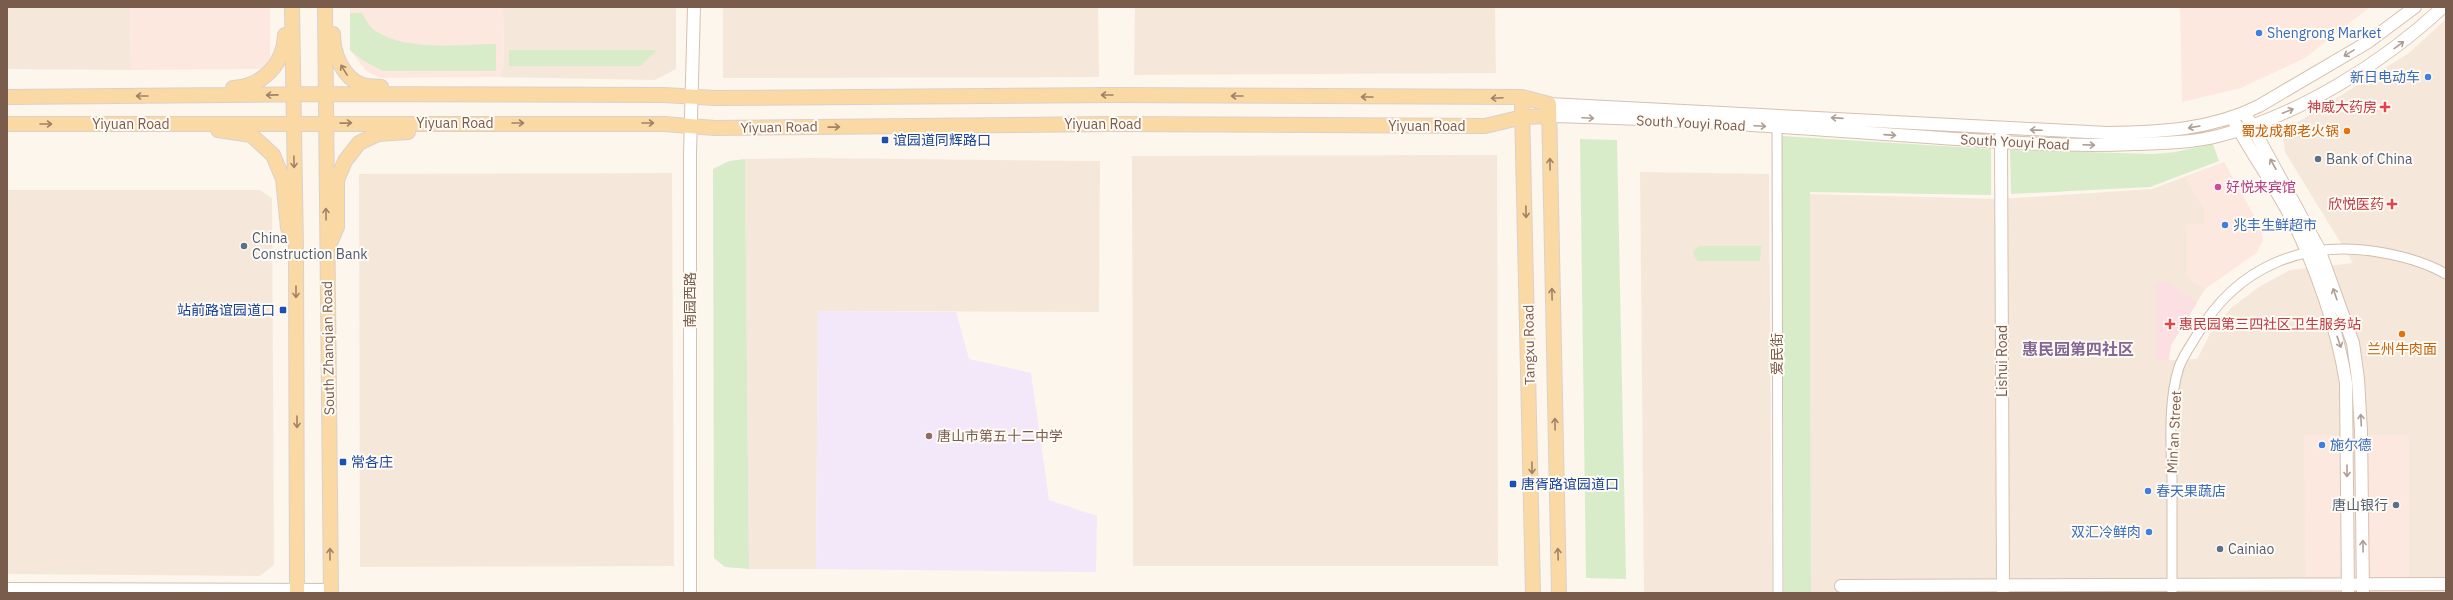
<svg xmlns="http://www.w3.org/2000/svg" width="2453" height="600" font-family="'IBM Plex Sans','Noto Sans SC',sans-serif">
  <style>
    .residential { fill: #f5e8da }
    .commercial { fill: #fde8e0 }
    .education { fill: #f3e8fa }
    .medical { fill: #fbdfe3 }
    .green { fill: #d8ecc9 }
    .lines { fill: none; stroke-linecap: round; stroke-linejoin: round }
    .street-casing { stroke: #d1beb0; stroke-width: 11 }
    .secondary-casing { stroke: #d6c0b0; stroke-width: 14 }
    .primary-casing { stroke: #dad1cd; stroke-width: 16 }
    .street { stroke: #fff; stroke-width: 9 }
    .secondary { stroke: #fff; stroke-width: 12 }
    .primary { stroke: #fbd9a5; stroke-width: 14 }
    .oneway { stroke: #af9d94 }
    .oneway2 { stroke: #a18267 }
    .shop-dot { fill: #3f7fe0; stroke: #fffaf3; stroke-width: 1.5 }
    .health-dot { fill: #e0444e; stroke: #fffaf3; stroke-width: 1.5 }
    .food-dot { fill: #e8710a; stroke: #fffaf3; stroke-width: 1.5 }
    .transit-dot { fill: #1a4fb4; stroke: #fffaf3; stroke-width: 1.5 }
    .service-dot { fill: #5c6f8a; stroke: #fffaf3; stroke-width: 1.5 }
    .hotel-dot { fill: #d1479c; stroke: #fffaf3; stroke-width: 1.5 }
    .education-dot { fill: #8d6e63; stroke: #fffaf3; stroke-width: 1.5 }
    .labels { text-anchor: middle; dominant-baseline: central; stroke-width: 4; stroke-linejoin: round; paint-order: stroke }
    .shop-label { font-size: 14px; fill: #366cbe; stroke: #fffaf3; text-anchor: start }
    .health-label { font-size: 14px; fill: #be3a42; stroke: #fffaf3; text-anchor: end }
    .street-label { font-size: 14px; fill: #7a5c4d; stroke: #fffaf3 }
    .food-label { font-size: 14px; fill: #c56008; stroke: #fffaf3; text-anchor: end }
    .transit-label { font-size: 14px; fill: #164399; stroke: #fffaf3; text-anchor: start }
    .service-label { font-size: 14px; fill: #4e5e75; stroke: #fffaf3; text-anchor: start }
    .hotel-label { font-size: 14px; fill: #b23c85; stroke: #fffaf3; text-anchor: start }
    .education-label { font-size: 14px; fill: #785e54; stroke: #fffaf3; text-anchor: start }
    .quarter-label { font-size: 16px; font-weight: bold; fill: #846695; stroke: #fffaf3 }
  </style>
  <rect width="100%" height="100%" fill="#fdf6ec"/>
  <path class="residential" d="M7 7H130L131 70 7 69Z
    M503 7H676V69L655 80 500 77 504 63Z
    M723 7H1098L1099 77 723 78Z
    M1135 7H1495L1496 73 1134 75Z
    M2446 19V593H1811L1810 194 2000 199 2152 189 2224 162 2261 229 2263 240 2256 253 2205 289 2171 345 2169 360 2197 359 2211 332 2231 308 2259 287 2290 270 2353 263 2285 152 2283 138 2290 127 2409 53Z
    M1497 155 1498 566H1133L1132 156Z
    M812 158 1100 161 1099 312 818 311 816 569H749L745 159Z
    M1640 172 1769 174 1772 593H1644Z
    M672 173 674 566 360 567 359 174Z
    M7 190H260L272 198 274 565 260 576 7 574Z"/>
  <path class="commercial" d="M130 7H270V69L131 70Z
    M350 7H503L504 63 500 77 380 78 366 71 350 50Z
    M2180 7H2370L2305 58 2241 88 2182 102Z
    M2224 162 2261 229 2263 240 2256 253 2205 289 2187 277V225L2204 224V210L2186 177Z
    M2304 435H2409V593H2306Z"/>
  <path class="education" d="M818 311 956 312 969 359 1031 373 1049 500 1097 516 1096 572 816 569Z"/>
  <path class="medical" d="M2156 282H2168L2197 303 2171 345 2168 360 2156 359Z"/>
  <path class="green" d="M350 13H362C365 17 367 23 370 26 397 53 461 44 496 44V71H383L362 60 350 50Z
    M509 50H657L641 66H509Z
    M1782 136 1991 149V195L1810 192 1811 593H1784Z
    M1580 139 1617 140 1626 579 1586 578Z
    M2213 144 2219 161 2150 187 2011 194 2010 150 2153 154 2175 152Z
    M745 159 749 569 725 567 714 558 713 169 729 161Z
    M1700 246H1761L1760 261H1698L1694 257 1693 251Z"/>
  <g class="lines">
    <defs>
      <path id="street" d="M1777 120 1778 593
        M2172 593C2172 555 2172 517 2172 478 2171 442 2168 402 2179 367 2183 356 2191 345 2197 335 2237 266 2305 238 2384 253 2406 257 2427 263 2446 274"/>
      <path id="secondary" d="M1549 104 2107 133C2160 132 2211 130 2259 106L2368 42 2415 7
        M1549 116C1676 119 1802 128 1928 137 1997 142 2066 147 2134 144 2162 143 2191 143 2218 136 2298 116 2383 63 2443 7
        M2248 119 2319 249 2353 343 2358 379 2361 431 2363 592
        M2235 123C2254 157 2277 189 2294 223 2317 270 2338 331 2346 383L2348 592
        M2001 136 2003 593
        M1841 586 2446 584
        M7 589 331 590
        M690 593V154L694 7"/>
      <path id="primary" d="M292 7 296 249 297 593
        M325 7 331 593
        M333 34C333 53 342 77 362 85 367 87 375 86 381 87
        M233 88C262 86 284 65 285 35
        M7 97 325 94 664 95 715 98 1112 95 1522 97 1549 104 1559 593
        M1522 107 1533 593
        M7 124H664L715 128 1112 124 1485 126 1523 117 1549 116
        M218 130 251 135 273 155 283 179 288 228
        M329 245 337 227V180L345 161 359 143 378 134 408 132"/>
    </defs>
    <use href="#street" class="street-casing"/>
    <use href="#secondary" class="secondary-casing"/>
    <use href="#primary" class="primary-casing"/>
    <use href="#street" class="street"/>
    <use href="#secondary" class="secondary"/>
    <use href="#primary" class="primary"/>
  </g>
  <defs><path id="oneway-shaft" d="M-6 0H5M1.5-3L5.5 0L1.5 3" fill="none" stroke-width="1.6" stroke-linecap="round" stroke-linejoin="round"/></defs>
  <g class="oneway">
    <use href="#oneway-shaft" transform="translate(2399 45) rotate(-36)"/>
    <use href="#oneway-shaft" transform="translate(2349 53) rotate(149)"/>
    <use href="#oneway-shaft" transform="translate(2288 111) rotate(-22)"/>
    <use href="#oneway-shaft" transform="translate(1588 118) rotate(3)"/>
    <use href="#oneway-shaft" transform="translate(1837 118) rotate(-176)"/>
    <use href="#oneway-shaft" transform="translate(1760 126) rotate(3)"/>
    <use href="#oneway-shaft" transform="translate(2194 127) rotate(170)"/>
    <use href="#oneway-shaft" transform="translate(2036 130) rotate(-178)"/>
    <use href="#oneway-shaft" transform="translate(1890 135) rotate(4)"/>
    <use href="#oneway-shaft" transform="translate(2089 145) rotate(2)"/>
    <use href="#oneway-shaft" transform="translate(2273 164) rotate(-119)"/>
    <use href="#oneway-shaft" transform="translate(2335 294) rotate(-109)"/>
    <use href="#oneway-shaft" transform="translate(2339 342) rotate(71)"/>
    <use href="#oneway-shaft" transform="translate(2361 420) rotate(-93)"/>
    <use href="#oneway-shaft" transform="translate(2347 471) rotate(90)"/>
    <use href="#oneway-shaft" transform="translate(2363 546) rotate(-91)"/>
  </g>
  <g class="oneway2">
    <use href="#oneway-shaft" transform="translate(344 70) rotate(-122)"/>
    <use href="#oneway-shaft" transform="translate(272 95) rotate(179)"/>
    <use href="#oneway-shaft" transform="translate(1107 95) rotate(180)"/>
    <use href="#oneway-shaft" transform="translate(142 96) rotate(180)"/>
    <use href="#oneway-shaft" transform="translate(1237 96) rotate(-180)"/>
    <use href="#oneway-shaft" transform="translate(1367 97) rotate(-180)"/>
    <use href="#oneway-shaft" transform="translate(1497 98) rotate(177)"/>
    <use href="#oneway-shaft" transform="translate(346 123) rotate(-1)"/>
    <use href="#oneway-shaft" transform="translate(518 123)"/>
    <use href="#oneway-shaft" transform="translate(648 123)"/>
    <use href="#oneway-shaft" transform="translate(46 124)"/>
    <use href="#oneway-shaft" transform="translate(834 127) rotate(-1)"/>
    <use href="#oneway-shaft" transform="translate(294 162) rotate(89)"/>
    <use href="#oneway-shaft" transform="translate(1550 164) rotate(-91)"/>
    <use href="#oneway-shaft" transform="translate(1526 212) rotate(89)"/>
    <use href="#oneway-shaft" transform="translate(326 214) rotate(-91)"/>
    <use href="#oneway-shaft" transform="translate(296 292) rotate(90)"/>
    <use href="#oneway-shaft" transform="translate(1552 294) rotate(-91)"/>
    <use href="#oneway-shaft" transform="translate(297 422) rotate(90)"/>
    <use href="#oneway-shaft" transform="translate(1555 424) rotate(-91)"/>
    <use href="#oneway-shaft" transform="translate(1532 468) rotate(89)"/>
    <use href="#oneway-shaft" transform="translate(330 554) rotate(-90)"/>
    <use href="#oneway-shaft" transform="translate(1558 554) rotate(-92)"/>
  </g>
  <g class="shop-dot">
    <circle cx="2259" cy="33" r="4"/>
    <circle cx="2428" cy="77" r="4"/>
    <circle cx="2225" cy="225" r="4"/>
    <circle cx="2322" cy="445" r="4"/>
    <circle cx="2148" cy="491" r="4"/>
    <circle cx="2149" cy="532" r="4"/>
  </g>
  <g class="health-dot">
    <path d="M2383 101h4v4h4v4h-4v4h-4v-4h-4v-4h4z"/>
    <path d="M2390 198h4v4h4v4h-4v4h-4v-4h-4v-4h4z"/>
    <path d="M2168 318h4v4h4v4h-4v4h-4v-4h-4v-4h4z"/>
  </g>
  <g class="food-dot">
    <circle cx="2347" cy="131" r="4"/>
    <circle cx="2402" cy="334" r="4"/>
  </g>
  <g class="transit-dot">
    <rect x="881" y="136" width="8" height="8" rx="2"/>
    <rect x="279" y="306" width="8" height="8" rx="2"/>
    <rect x="339" y="458" width="8" height="8" rx="2"/>
    <rect x="1509" y="480" width="8" height="8" rx="2"/>
  </g>
  <g class="service-dot">
    <circle cx="2318" cy="159" r="4"/>
    <circle cx="244" cy="246" r="4"/>
    <circle cx="2396" cy="505" r="4"/>
    <circle cx="2220" cy="549" r="4"/>
  </g>
  <circle class="hotel-dot" cx="2218" cy="187" r="4"/>
  <circle class="education-dot" cx="929" cy="436" r="4"/>
  <g class="labels">
    <g class="shop-label">
      <text x="2267" y="33">Shengrong Market</text>
      <text x="2420" y="77" text-anchor="end">新日电动车</text>
      <text x="2233" y="225">兆丰生鲜超市</text>
      <text x="2330" y="445">施尔德</text>
      <text x="2156" y="491">春天果蔬店</text>
      <text x="2141" y="532" text-anchor="end">双汇冷鲜肉</text>
    </g>
    <g class="health-label">
      <text x="2377" y="107">神威大药房</text>
      <text x="2384" y="204">欣悦医药</text>
      <text x="2179" y="324" text-anchor="start">惠民园第三四社区卫生服务站</text>
    </g>
    <g class="street-label">
      <text x="455" y="123">Yiyuan Road</text>
      <text transform="translate(1691 123) rotate(3)">South Youyi Road</text>
      <text x="131" y="124">Yiyuan Road</text>
      <text x="1103" y="124">Yiyuan Road</text>
      <text x="1427" y="126">Yiyuan Road</text>
      <text transform="translate(779 127) rotate(-1)">Yiyuan Road</text>
      <text transform="translate(2015 142) rotate(3)">South Youyi Road</text>
      <text transform="translate(690 300) rotate(-90)">南园西路</text>
      <text transform="translate(1529 345) rotate(-91)">Tangxu Road</text>
      <text transform="translate(328 348) rotate(-91)">South Zhanqian Road</text>
      <text transform="translate(1777 354) rotate(-90)">爱民街</text>
      <text transform="translate(2002 361) rotate(-90)">Lishui Road</text>
      <text transform="translate(2174 432) rotate(-87)">Min'an Street</text>
    </g>
    <g class="food-label">
      <text x="2339" y="131">蜀龙成都老火锅</text>
      <text x="2402" y="349" text-anchor="middle">兰州牛肉面</text>
    </g>
    <g class="transit-label">
      <text x="893" y="140">谊园道同辉路口</text>
      <text x="275" y="310" text-anchor="end">站前路谊园道口</text>
      <text x="351" y="462">常各庄</text>
      <text x="1521" y="484">唐胥路谊园道口</text>
    </g>
    <g class="service-label">
      <text x="2326" y="159">Bank of China</text>
      <text x="252" y="238">China<tspan x="252" dy="16">Construction Bank</tspan></text>
      <text x="2388" y="505" text-anchor="end">唐山银行</text>
      <text x="2228" y="549">Cainiao</text>
    </g>
    <g class="hotel-label">
      <text x="2226" y="187">好悦来宾馆</text>
    </g>
    <g class="education-label">
      <text x="937" y="436">唐山市第五十二中学</text>
    </g>
    <g class="quarter-label">
      <text x="2078" y="349">惠民园第四社区</text>
    </g>
  </g>
  <rect width="2453" height="600" fill="none" stroke="#7a5c4d" stroke-width="16"/>
</svg>
